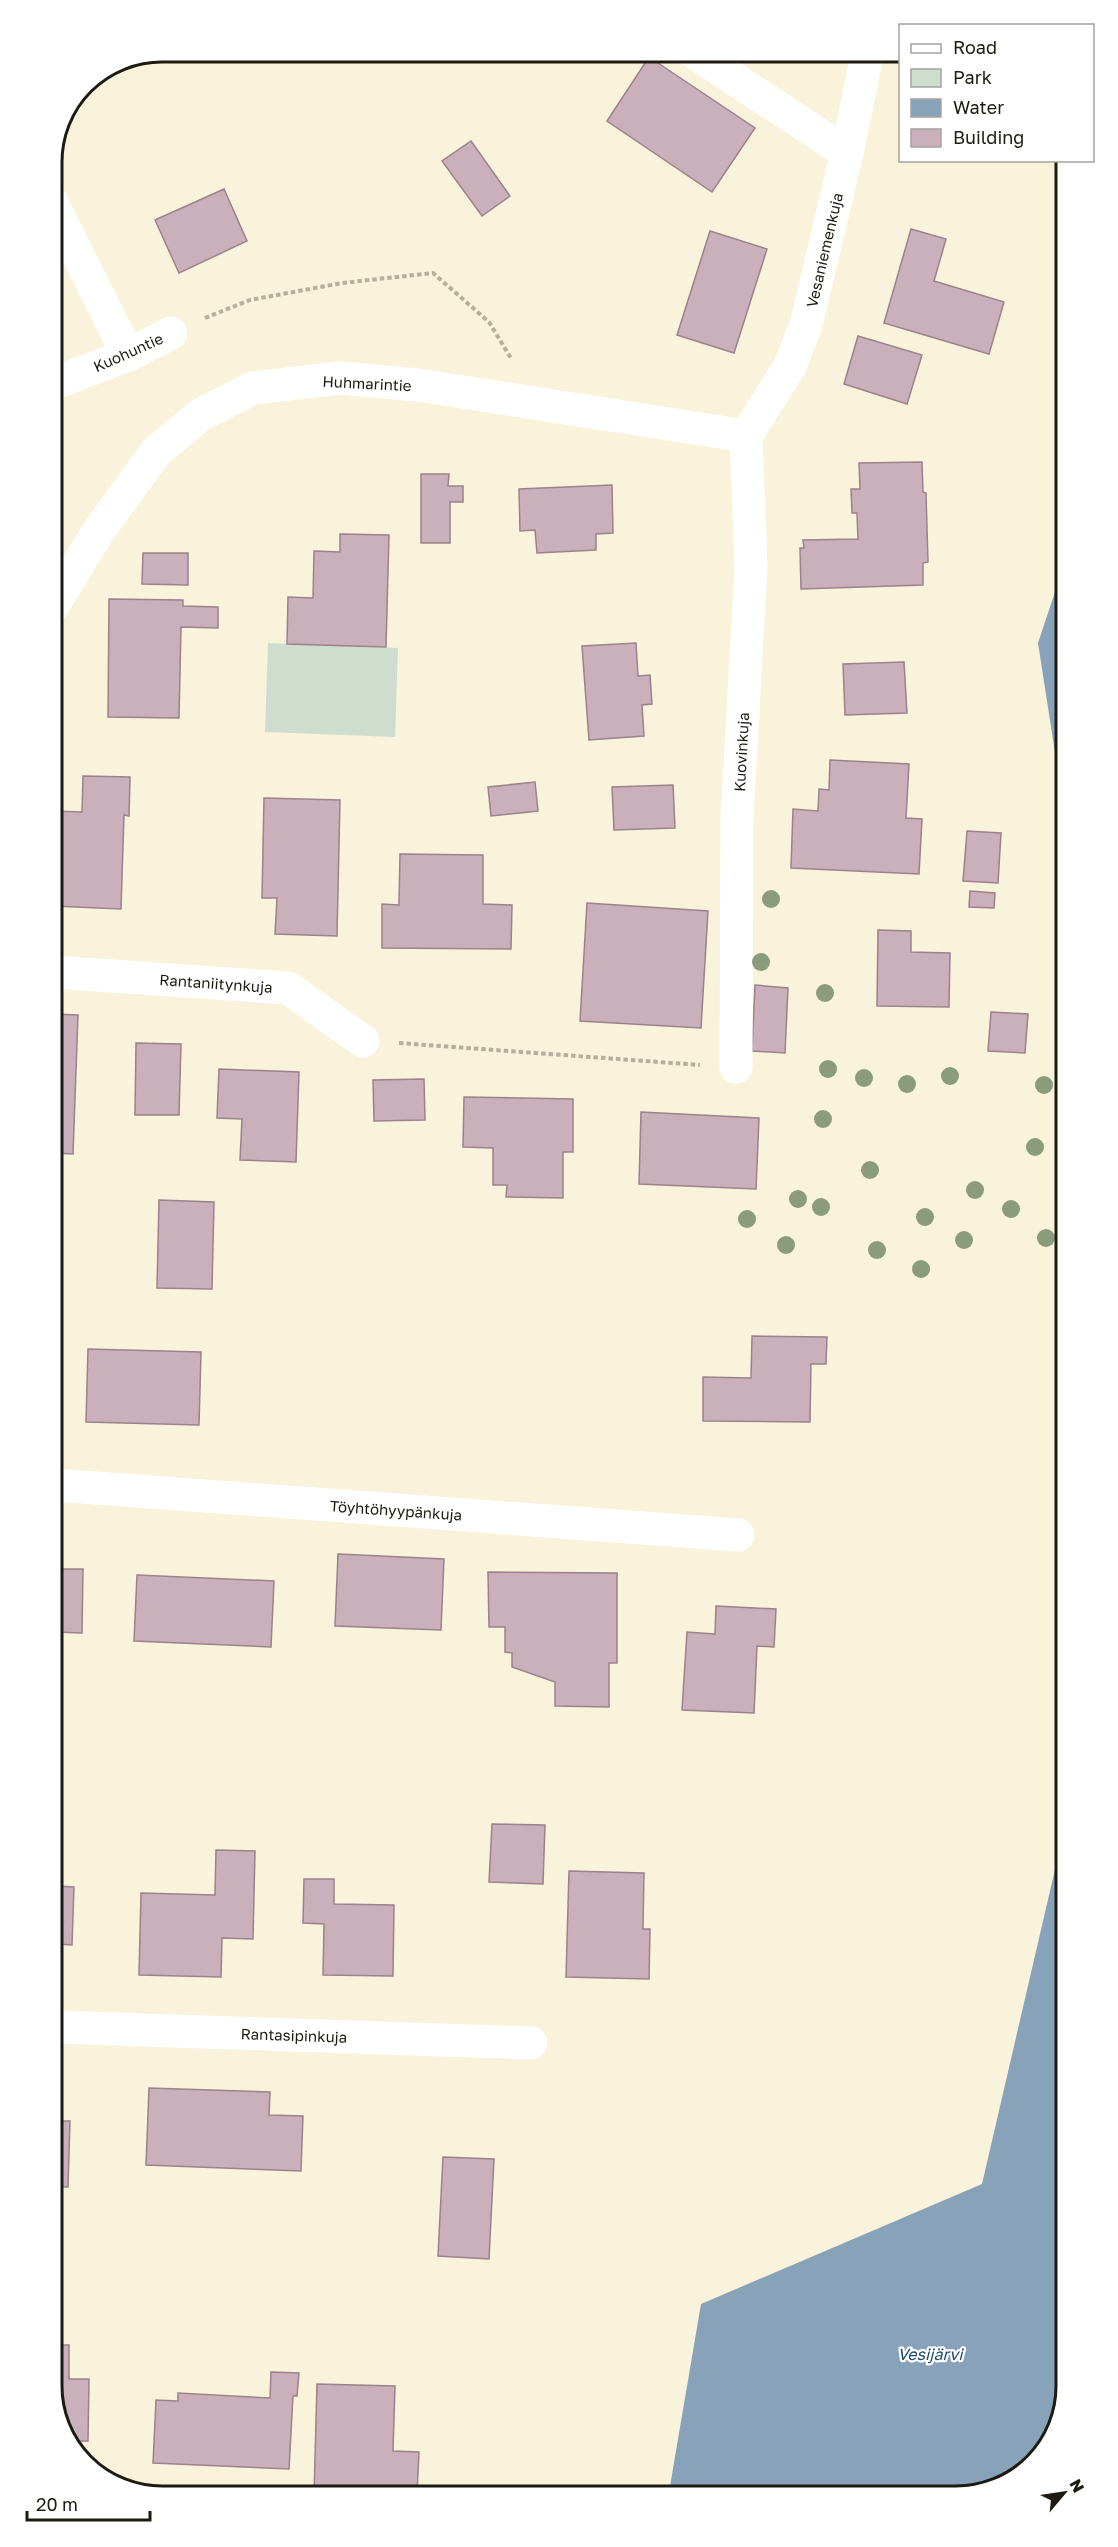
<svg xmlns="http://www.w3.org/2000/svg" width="1118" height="2547" font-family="'Golos Text',sans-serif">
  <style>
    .green { fill: #ceddcd }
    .water { fill: #88a3b9 }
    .building { fill: #cab0ba; stroke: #9b828c; stroke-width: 1.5 }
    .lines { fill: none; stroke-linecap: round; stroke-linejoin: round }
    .path { stroke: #b4b09c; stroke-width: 4; stroke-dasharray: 4.5 3; stroke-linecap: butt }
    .minor { stroke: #fff; stroke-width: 33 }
    .tree { fill: #8b9c7c }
    .labels { text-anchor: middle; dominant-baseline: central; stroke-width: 4.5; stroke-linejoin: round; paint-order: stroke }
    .street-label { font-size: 15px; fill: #1c1a11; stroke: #fff }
    .water-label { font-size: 16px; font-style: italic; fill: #1e4b6c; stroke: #fff }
    .rim { fill: none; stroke: #1c1a11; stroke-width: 3 }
  </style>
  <rect width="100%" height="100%" fill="#f8f3da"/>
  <path class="green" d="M268 643 398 648 395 737 265 732Z"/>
  <path class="water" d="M1062 571 1063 804 1038 643Z
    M1066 1822 1067 2386 1044 2453 993 2490 669 2492 701 2304 982 2184Z"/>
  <path class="building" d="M649 57 755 128 712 192 607 121Z
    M471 141 510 196 482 216 442 161Z
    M224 189 247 241 179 273 155 220Z
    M911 229 946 239 934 281 1004 302 989 354 884 323Z
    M710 231 767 249 734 353 677 335Z
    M858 336 922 355 907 404 844 384Z
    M922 462 923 492 926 493 928 562 923 563V585L801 589 800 548H804L803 540 858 539 857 513H852L851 489H860L859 463Z
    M421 474H449L448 486H463V502H450V543H421Z
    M612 485 613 533 596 534V550L537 553 535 530 520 531 519 489Z
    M340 534 389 535 386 647 287 644 288 597 313 598 314 551 340 552Z
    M143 553H188V585L142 584Z
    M109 599 183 600V606L218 607V628L181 627 179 718 108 717Z
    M636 643 638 676 650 675 652 704 642 705 644 736 589 740 582 646Z
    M904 662 907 713 845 715 843 664Z
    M830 760 909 764 906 818 922 819 919 874 791 868 793 809 818 811 819 789 829 790Z
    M83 776 130 777 129 816 124 815 121 909 53 906 54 811 82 812Z
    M535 782 538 811 491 816 488 787Z
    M673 785 675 828 614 830 612 787Z
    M264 798 340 800 337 936 275 934 277 898H262Z
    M967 831 1001 833 998 883 963 881Z
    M400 854 483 855V904L512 905 511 949 382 948V904L399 905Z
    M970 891 995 893 994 908 969 907Z
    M587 903 708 911 701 1028 580 1021Z
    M878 930 911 931V952L950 953 949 1007 877 1006Z
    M755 985 788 988 785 1053 752 1051Z
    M991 1012 1028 1014 1025 1053 988 1051Z
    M53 1014 78 1015 73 1154 54 1153Z
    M136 1043 181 1044 179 1115H135Z
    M219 1069 299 1072 296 1162 240 1160 242 1119 217 1118Z
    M424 1079 425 1120 374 1121 373 1080Z
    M464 1097 573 1099V1152H563V1198L506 1197 507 1185H493V1148L463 1147Z
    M641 1112 759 1118 756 1189 639 1184Z
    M159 1200 214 1202 212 1289 157 1288Z
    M752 1336 827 1337 826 1364H811L810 1422 703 1421V1377L751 1378Z
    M88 1349 201 1352 199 1425 86 1422Z
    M338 1554 444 1559 441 1630 335 1626Z
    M55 1569H83L82 1633 55 1632Z
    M488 1572 617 1573V1663H609V1707L555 1706V1682L512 1667V1653L505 1652V1627H489Z
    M137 1575 274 1581 271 1647 134 1641Z
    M716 1606 776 1609 774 1647 757 1646 754 1713 682 1710 687 1632 715 1634Z
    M492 1824 545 1825 543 1884 489 1882Z
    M216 1850 255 1851 253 1939 222 1938 221 1977 139 1975 141 1893 215 1895Z
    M569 1871 644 1873 643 1929H650L649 1979 566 1977Z
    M304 1879H334V1904L394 1905 393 1976 323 1975 324 1924 303 1923Z
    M56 1886 74 1887 72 1945 56 1944Z
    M149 2088 270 2092 269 2115 303 2116 301 2171 146 2165Z
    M56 2121H70L68 2187H56Z
    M443 2157 494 2159 489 2259 438 2256Z
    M57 2345H69V2379H89L88 2441H71L57 2422Z
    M271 2372 299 2373 297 2396H293L289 2469 153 2463 156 2400 178 2401V2393L270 2398Z
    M317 2384 395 2386 393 2451 419 2452 417 2494 314 2495Z"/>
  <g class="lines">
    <path class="path" d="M205 318 250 300 342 283 433 273 489 322 512 360
      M399 1043 700 1065"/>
    <path class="minor" d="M692 51 847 153
      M51 201 128 355
      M52 384 128 355 171 333
      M746 436 790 366 806 325 847 153 868 51
      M52 607 98 532 156 452 200 415 253 388 340 378 418 385 746 436
      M53 972 288 988 363 1041
      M736 1067 737 820 751 567 746 436
      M55 1485 738 1535
      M56 2027 531 2043"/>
  </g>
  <g class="tree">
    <circle cx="771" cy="899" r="9"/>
    <circle cx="761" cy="962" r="9"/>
    <circle cx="825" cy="993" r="9"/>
    <circle cx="828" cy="1069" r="9"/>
    <circle cx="950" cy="1076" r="9"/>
    <circle cx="864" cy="1078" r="9"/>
    <circle cx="907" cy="1084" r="9"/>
    <circle cx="1044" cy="1085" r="9"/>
    <circle cx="823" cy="1119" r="9"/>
    <circle cx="1035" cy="1147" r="9"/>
    <circle cx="870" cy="1170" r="9"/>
    <circle cx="975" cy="1190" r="9"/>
    <circle cx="798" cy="1199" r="9"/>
    <circle cx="821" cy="1207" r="9"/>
    <circle cx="1011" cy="1209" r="9"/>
    <circle cx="925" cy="1217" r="9"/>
    <circle cx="747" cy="1219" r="9"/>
    <circle cx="1046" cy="1238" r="9"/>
    <circle cx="964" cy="1240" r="9"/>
    <circle cx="786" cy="1245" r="9"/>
    <circle cx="877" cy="1250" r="9"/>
    <circle cx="921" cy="1269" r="9"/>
  </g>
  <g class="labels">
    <g class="street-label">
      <text transform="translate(824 250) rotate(-77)">Vesaniemenkuja</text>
      <text transform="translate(128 352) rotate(-24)">Kuohuntie</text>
      <text transform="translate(367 383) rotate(3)">Huhmarintie</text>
      <text transform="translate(741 752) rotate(-87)">Kuovinkuja</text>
      <text transform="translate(216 983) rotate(4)">Rantaniitynkuja</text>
      <text transform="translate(396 1510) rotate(4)">Töyhtöhyypänkuja</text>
      <text transform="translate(294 2035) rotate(2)">Rantasipinkuja</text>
    </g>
    <g class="water-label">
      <text x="930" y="2354">Vesijärvi</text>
    </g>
  </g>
  <path d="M0 0H1118V2547H0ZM162 62H956A100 100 0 0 1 1056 162V2386A100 100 0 0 1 956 2486H162A100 100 0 0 1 62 2386V162A100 100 0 0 1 162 62Z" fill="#fff" fill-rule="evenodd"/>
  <path class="rim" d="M162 62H956A100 100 0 0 1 1056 162V2386A100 100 0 0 1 956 2486H162A100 100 0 0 1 62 2386V162A100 100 0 0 1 162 62Z"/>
  <rect x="899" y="24" width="195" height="138" fill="#ffffff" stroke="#a4a3a0" stroke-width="1.5"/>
  <rect x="911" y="44" width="30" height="9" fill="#ffffff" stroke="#a4a3a0" stroke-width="1.5"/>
  <text x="953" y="54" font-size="18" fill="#1c1a11">Road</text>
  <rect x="911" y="69" width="30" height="18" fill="#ceddcd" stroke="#a4a3a0" stroke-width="1.5"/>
  <text x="953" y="84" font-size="18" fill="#1c1a11">Park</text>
  <rect x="911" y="99" width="30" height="18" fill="#88a3b9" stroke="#a4a3a0" stroke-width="1.5"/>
  <text x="953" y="114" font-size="18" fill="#1c1a11">Water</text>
  <rect x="911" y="129" width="30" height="18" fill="#cab0ba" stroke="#a4a3a0" stroke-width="1.5"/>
  <text x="953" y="144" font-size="18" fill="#1c1a11">Building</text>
  <g transform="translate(1064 2493) rotate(61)" stroke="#ffffff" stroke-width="4.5" paint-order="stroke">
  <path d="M0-4.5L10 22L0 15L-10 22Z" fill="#1c1a11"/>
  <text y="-9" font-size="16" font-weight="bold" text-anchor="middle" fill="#1c1a11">N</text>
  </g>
  <path d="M27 2511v9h123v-9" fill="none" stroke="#1c1a11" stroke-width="3"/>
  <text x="36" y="2511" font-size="18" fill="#1c1a11" stroke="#ffffff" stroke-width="4.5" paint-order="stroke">20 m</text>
</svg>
